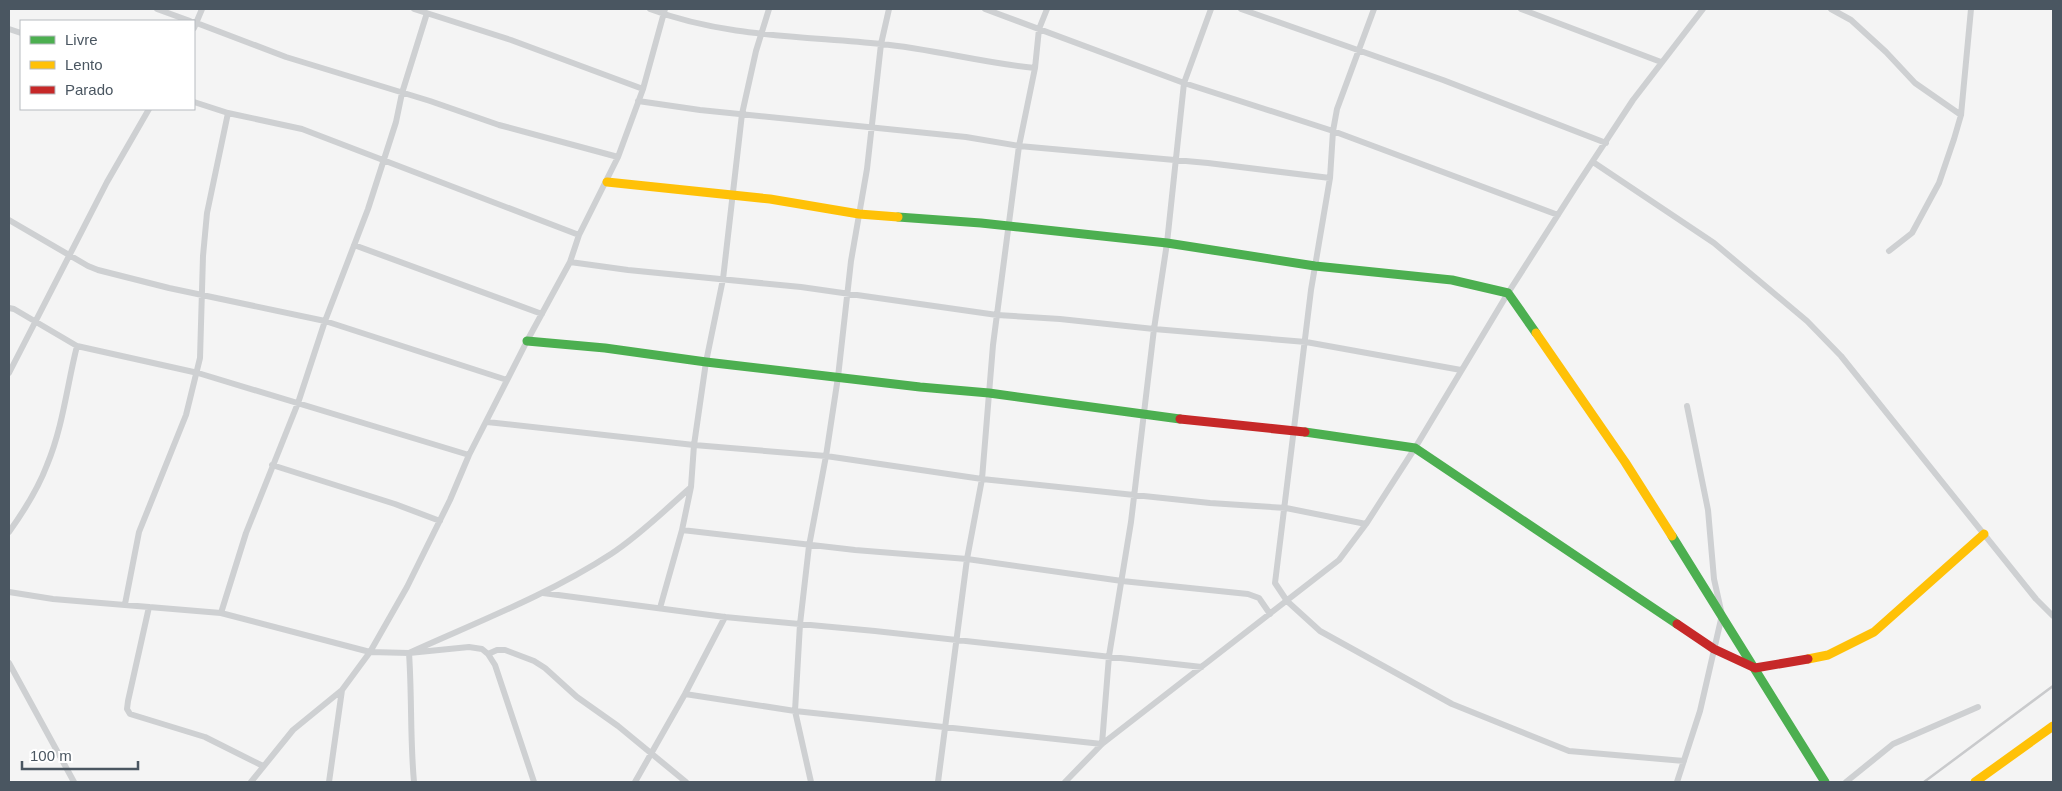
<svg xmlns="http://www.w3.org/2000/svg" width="2062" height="791" font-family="Arial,sans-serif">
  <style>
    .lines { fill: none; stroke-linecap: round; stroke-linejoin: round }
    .street { stroke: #ced0d2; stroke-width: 6 }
    .fast { stroke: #4caf50; stroke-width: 9 }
    .slow { stroke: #ffc107; stroke-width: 9 }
    .jam { stroke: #c62828; stroke-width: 9 }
    .rail { stroke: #c9cacc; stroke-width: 2.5 }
  </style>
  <rect width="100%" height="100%" fill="#f4f4f4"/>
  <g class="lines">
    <path class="street" d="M157 9 190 21
      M414 9 511 40 643 89
      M650 9C723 37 804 36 881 44 933 49 983 63 1035 68
      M985 9 1184 83 1333 131 1558 215
      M1241 9 1443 80 1606 143
      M1374 9 1337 109 1333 131 1330 178 1311 290 1275 583 1287 601 1320 631 1452 704 1569 751 1684 761
      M1521 9 1661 62
      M1831 9 1851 20 1886 52 1915 83 1961 115
      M194 22 286 57 430 101 499 125 618 157
      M194 28 202 9
      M9 29 21 33
      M638 101 700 110 966 137 1019 146 1208 163 1330 178
      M194 102 228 113 302 129 579 235
      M1593 162 1714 243 1807 321 1841 356 2036 599 2053 616
      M9 220 88 266 98 270 169 288 325 321 507 380
      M354 245 542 314
      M1889 251 1912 233 1939 183 1954 139 1961 115 1971 9
      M570 262 628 270 801 287 997 315 1060 319 1154 329 1306 342 1461 370
      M9 308 14 309 77 346 198 373 469 455
      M9 373 107 182 149 109
      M487 422 694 445 826 456 982 479 1210 503 1286 508 1366 524
      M272 465 395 504 440 521
      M682 530 855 550 967 559 1122 581 1248 594 1259 598 1270 614
      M9 532C24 511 38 489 47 465 63 427 67 385 77 346
      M9 592 53 599 221 613 370 652 409 653 469 647 482 649 488 654 495 665 534 782
      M543 593 725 617 875 631 1202 667
      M125 604 139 532 186 415 200 358 203 256 207 213 228 113
      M149 607 128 701 127 709 130 714 205 737 263 766
      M660 608 682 530 691 487 694 445 706 362 723 279 742 114 756 51 769 9
      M221 613 246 533 298 403 325 321 368 209 396 122 402 93 427 13
      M488 654 497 650H505L534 661 545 668 577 697 618 726 686 782
      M9 663 74 782
      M685 694 795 711 1102 744 1109 656 1131 522 1154 329 1167 243 1184 83 1211 9
      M251 782 293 730 342 690
      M329 782 342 690 370 652 407 587 450 500 469 455 527 341 570 262 579 235 618 157 643 89 665 9
      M414 782C410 739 412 696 409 653 477 622 548 595 611 554 640 535 665 510 690 488
      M635 782 685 694 725 617
      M811 782 795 711 800 624 809 546 826 456 838 377 851 261 867 169 881 44 889 9
      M938 782 967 559 982 479 993 345 1019 146 1035 68 1039 29 1047 9
      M1065 782 1102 744 1339 560 1366 524 1415 448 1508 293 1577 185 1633 100 1703 9
      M1677 782 1700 711 1722 615 1714 579 1708 510 1687 406
      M1846 782 1893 744 1978 707"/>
    <path class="fast" d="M898 217 981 223 1167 243 1315 266 1452 280 1508 293 1536 333
      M527 341 605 348 706 362 920 387 989 393 1180 419
      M1305 432 1415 448 1677 624
      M1672 536 1825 782"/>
    <path class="slow" d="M607 182 770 199 859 214 898 217
      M1536 333 1625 462 1672 536
      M1808 659 1828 655 1874 632 1984 534
      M1975 782 2053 726"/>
    <path class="jam" d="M1180 419 1305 432
      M1677 624 1714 649 1755 668 1808 659"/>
    <path class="rail" d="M1924 782 2053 686"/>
  </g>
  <rect width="2062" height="791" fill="none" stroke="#4a5661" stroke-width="20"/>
  <rect x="20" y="20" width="175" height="90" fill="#ffffff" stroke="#b7bbc0"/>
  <rect x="30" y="36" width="25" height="8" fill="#4caf50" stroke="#b7bbc0"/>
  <text x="65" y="45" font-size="15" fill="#4a5661">Livre</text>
  <rect x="30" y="61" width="25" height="8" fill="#ffc107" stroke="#b7bbc0"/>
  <text x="65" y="70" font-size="15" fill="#4a5661">Lento</text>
  <rect x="30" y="86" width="25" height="8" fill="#c62828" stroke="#b7bbc0"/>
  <text x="65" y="95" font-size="15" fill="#4a5661">Parado</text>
  <path d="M22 761v8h116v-8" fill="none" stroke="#4a5661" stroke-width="2.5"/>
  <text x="30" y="761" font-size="15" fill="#4a5661" stroke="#ffffff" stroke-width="4" paint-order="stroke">100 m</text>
</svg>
